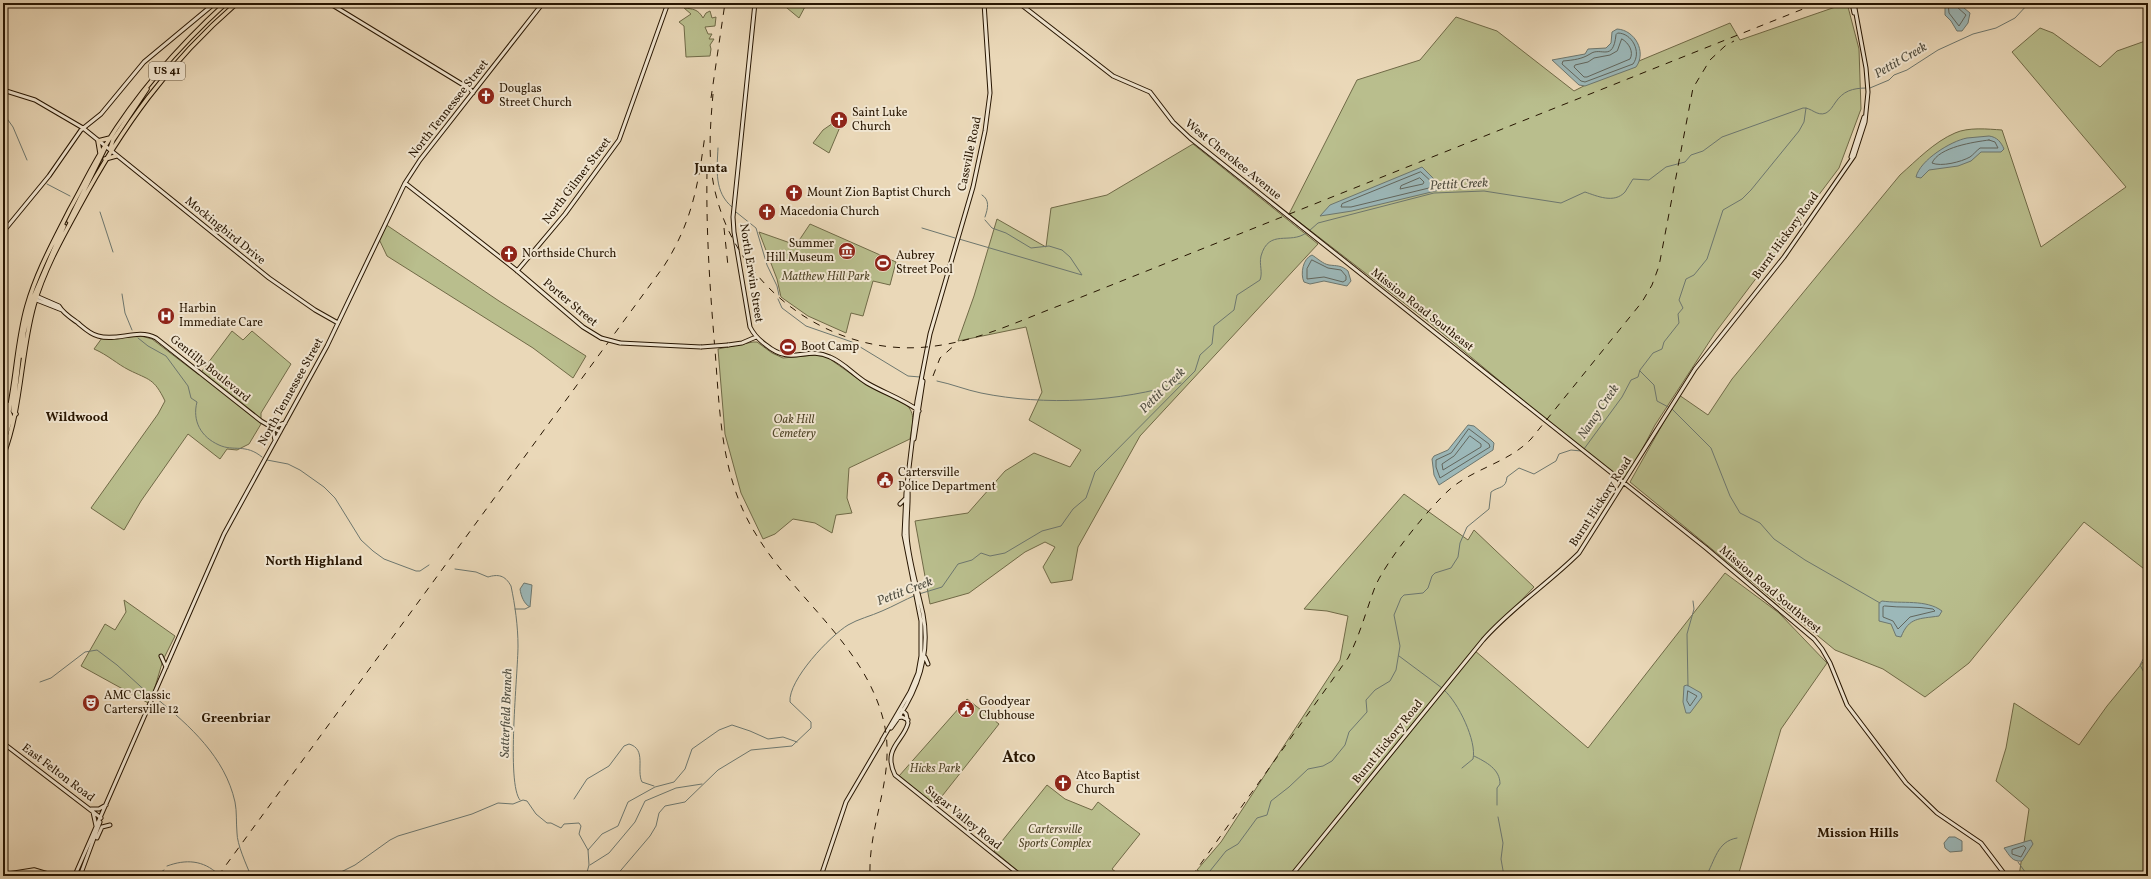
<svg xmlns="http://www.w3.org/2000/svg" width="2151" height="879" font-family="Vollkorn,serif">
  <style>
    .green { fill: #b9be8d; stroke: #706a47 }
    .water { fill: #9cb8b9; stroke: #6d776f }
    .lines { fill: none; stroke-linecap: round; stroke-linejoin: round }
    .shore { stroke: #62665d; stroke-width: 1 }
    .stream { stroke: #6d776f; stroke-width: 1 }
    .secondary-casing { stroke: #271501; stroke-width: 5 }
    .primary-casing { stroke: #271501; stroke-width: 5.5 }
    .highway-casing { stroke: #271501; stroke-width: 6 }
    .secondary { stroke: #f1e6d1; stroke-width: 3 }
    .primary { stroke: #ead8b8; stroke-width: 3.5 }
    .highway { stroke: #ead8b8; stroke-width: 4.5 }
    .rail { stroke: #271501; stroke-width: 1; stroke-dasharray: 7 7; stroke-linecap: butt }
    .secondary-bridge-casing { stroke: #271501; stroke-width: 5; stroke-linecap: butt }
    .secondary-bridge { stroke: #f1e6d1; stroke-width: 3 }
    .labels { text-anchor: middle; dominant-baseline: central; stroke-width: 4; stroke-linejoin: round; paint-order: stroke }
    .shield { fill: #f1e6d1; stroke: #64543f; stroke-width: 1 }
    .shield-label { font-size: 11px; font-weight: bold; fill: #271501 }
    .poi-label { font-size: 12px; fill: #271501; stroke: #f1e6d1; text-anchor: start }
    .street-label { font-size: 12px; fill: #271501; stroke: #f1e6d1 }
    .park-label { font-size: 12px; font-style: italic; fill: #53482b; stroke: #f1e6d1 }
    .water-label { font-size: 13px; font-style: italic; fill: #504e41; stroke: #f1e6d1 }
    .neighbourhood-label { font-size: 13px; font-weight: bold; fill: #271501; stroke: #f1e6d1 }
    .district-label { font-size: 16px; font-weight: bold; fill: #271501; stroke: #f1e6d1 }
  </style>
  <rect width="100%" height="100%" fill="#ead8b8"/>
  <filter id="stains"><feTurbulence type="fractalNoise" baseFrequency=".005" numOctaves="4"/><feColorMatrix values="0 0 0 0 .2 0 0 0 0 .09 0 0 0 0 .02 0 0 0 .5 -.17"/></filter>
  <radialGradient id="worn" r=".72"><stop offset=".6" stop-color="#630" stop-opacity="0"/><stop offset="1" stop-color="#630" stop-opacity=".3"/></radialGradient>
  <path class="green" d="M781 3H807L799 18Z
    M1847 3 1859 49 1861 109 1839 168 1715 333 1655 425 1624 484 1430 323 1289 214 1357 80 1420 60 1456 17 1497 31 1574 91 1603 76 1730 23 1740 40Z
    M684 8C693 9 698 9 703 18L706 13 710 11 712 18 716 17 715 26 705 27 708 34H712L709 39H714L710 45 711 49 710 56 686 57 684 26 679 22 691 14Z
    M2040 28 2053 33 2100 67 2117 51 2148 40V572L2084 522 1969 663 1925 697 1883 669 1835 650 1630 482 1679 395 1708 415 1732 379 1900 175C1917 160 1934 142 1955 133 1968 127 1988 129 2002 130L2041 247 2126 187 2012 52Z
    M836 121 840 127 829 153 813 143 823 130Z
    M1193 144 1318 244 1140 436 1078 547 1072 580 1051 583 1043 567 1055 547 1045 542 1025 552 969 593 930 604 915 521 968 513 1005 471 1034 453 1070 467 1081 450 1029 420 1042 392 1026 327 958 341 974 296 997 219 1046 247 1051 208 1107 195Z
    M385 224 499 301 586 356 573 378 533 348 387 256 378 237Z
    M810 224 896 262 890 285 873 281 863 316 851 313 846 333 808 316 781 297 777 279 759 232 796 245Z
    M232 331 243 340 252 331 291 364 261 413V424L249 444 237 450 227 449 220 459 188 434 141 501 124 530 91 508 158 414 165 401C154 378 149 380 129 370 117 364 108 355 94 349L102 338 141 336 152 339 199 375Z
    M753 342H757L772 353 783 358 815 355 827 357 861 381 905 404C917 413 912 425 910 439L849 468 847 498 852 513 836 515 832 533 815 523 793 519 775 534 763 539 741 493 725 434 718 349Z
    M1404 494 1468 540 1474 530 1534 587 1474 650 1588 748 1725 573 1779 613 1827 663 1781 729 1738 876H1206L1197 870 1221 842 1340 660 1348 616 1327 611 1304 609Z
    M124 600 175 636 163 660 150 704 81 666 105 624 115 630 126 612Z
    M2148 656V876H2019L2029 809 1996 781 2006 748 2014 703 2079 745 2107 706Z
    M967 699 999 724 935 805 899 776Z
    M1047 785 1065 799 1092 810 1098 802 1140 834 1112 869 1121 876H1024L994 851Z"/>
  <path class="water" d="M1945 3H1958L1970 13 1968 23 1962 31H1957L1951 21 1945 15Z
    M1617 29C1635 30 1647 52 1636 67L1585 86 1579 85 1552 60 1585 54 1588 49 1606 48 1611 43 1612 32Z
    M1989 136C1997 137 2001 142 2004 149L2001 152H1981L1971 161 1958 166 1929 170 1921 178 1916 177C1920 160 1951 141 1967 138 1974 137 1982 137 1989 136Z
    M1422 167 1444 189 1352 211 1320 216 1330 205Z
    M1312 255C1317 258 1323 264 1329 265 1337 266 1341 265 1348 271L1351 281 1347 286 1324 281 1310 284 1304 282C1300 274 1303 258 1312 255Z
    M1468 425 1474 426 1492 441 1494 443 1493 450 1439 485 1434 475 1432 459 1434 456 1448 450Z
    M524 583 532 585 530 607C524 604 521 596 520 589Z
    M1882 601C1902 604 1926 599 1942 611L1939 616C1919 619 1909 617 1901 637L1896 636 1891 624 1879 621V603Z
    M1687 685 1701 693 1702 697 1690 713H1686L1683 702 1684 686Z
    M1949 837H1955L1962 841V851L1950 852 1945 848 1944 843Z
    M2031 840 2033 844 2022 861C2012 862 2010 856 2004 848Z"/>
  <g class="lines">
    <path class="shore" d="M1948 3 1949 13 1959 26 1966 15 1957 7 1956 3
      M1618 33C1632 33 1642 52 1633 64L1585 82 1581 81 1562 64 1563 61C1574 60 1582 59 1590 54 1601 46 1613 63 1616 35Z
      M1622 39C1629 43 1634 52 1630 59L1587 77H1584L1574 67 1575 65 1588 62 1594 58 1610 55 1617 51Z
      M1989 140 1995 142 1998 148H1980C1976 151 1973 155 1970 157 1961 162 1941 167 1932 163 1939 147 1974 142 1989 140Z
      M1421 172 1434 184 1433 187 1351 207H1341L1342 204Z
      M1420 178 1424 182 1423 184 1400 189 1401 186Z
      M1312 260 1328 268 1341 270 1346 276V280L1343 282 1324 277 1307 279V269Z
      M1469 429 1489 444 1490 447 1440 478 1436 467V460L1451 453Z
      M1470 436 1481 444V447L1443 470 1442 464 1454 456Z
      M1885 606C1901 608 1917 606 1933 609L1935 611 1910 617 1898 629 1893 621 1883 617V607Z
      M1688 691 1697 696 1690 706 1687 701Z
      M2024 846 2026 848 2021 857 2012 854V850Z"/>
    <path class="stream" d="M1870 88 1889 80 1894 75 1907 70 1938 50 1973 34 1996 28 2015 18 2029 3
      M3 113 13 127 27 160
      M718 148C717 170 714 192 732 207
      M47 184 70 196
      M982 195C990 200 988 208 985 217
      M100 212 113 252
      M736 212 756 228 767 265 777 286 779 295
      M922 228 955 238
      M1309 231 1318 223 1434 193 1484 191 1561 203 1585 192C1597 196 1614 204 1625 192 1628 188 1630 183 1633 179L1649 180 1666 167 1685 162 1691 155 1703 151 1722 137 1803 108C1811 107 1817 117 1826 113 1830 111 1833 106 1835 103 1843 91 1852 88 1867 88
      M959 239 1082 275 1070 257 1062 250 1049 246 1031 248 1006 233 992 228 985 220
      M122 294 125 313 132 330
      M778 299 782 308 806 326 852 342 908 376 920 377
      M138 338 148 346 166 356 188 386 191 398 197 402C192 421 201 437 219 445 234 452 245 443 262 457
      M1640 371 1654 385 1657 401 1672 409 1711 448 1730 496 1740 513 1760 523 1774 539 1805 560 1880 603
      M937 381C952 384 966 390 981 393 1045 406 1120 402 1181 383
      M1584 449 1622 397 1631 380 1638 377 1640 370 1653 353 1662 349 1664 342 1679 323 1678 314 1683 308 1679 300 1686 279 1694 275 1707 259 1723 210 1742 199 1751 190 1799 131 1804 122 1806 108
      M267 460 288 464 300 470 324 487 335 498 361 540 373 551 384 559 416 571H420L429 565
      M455 569 476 572 488 577C498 574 505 575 511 586 515 605 518 626 518 646 518 673 506 784 520 800
      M919 594 942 587 958 564 972 560 981 553 990 556 1005 553 1042 531 1061 526 1073 509 1086 498 1095 472 1195 371 1200 355 1212 344 1214 326 1234 310 1237 295 1260 280C1263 272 1259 265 1261 256 1269 228 1290 245 1306 233
      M515 609H525L529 607
      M2148 650 2140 665 2148 680
      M1399 656 1442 688
      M40 682 51 678 85 652 97 650 117 665 151 696
      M1688 686 1687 634 1694 609 1693 601
      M1444 690C1458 702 1477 741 1473 759L1462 768
      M156 698C190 726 225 757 235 802 237 812 236 822 237 833 237 844 246 864 251 876
      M1474 756C1486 762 1500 769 1500 784L1497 788V805
      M574 799 587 779 609 766 624 746 629 744C647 749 636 770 642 782L654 786
      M1498 817 1503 843 1501 859 1504 876
      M2018 862 2028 876
      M590 865 609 853 635 822 645 801 676 788 702 784
      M167 866C186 859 203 860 218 874
      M155 876 164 870
      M333 876 355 865 390 840 398 836 472 814 498 803 513 804 523 800 527 801 536 814 547 823H551L561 828 564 824 579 823 581 826 579 834 588 850
      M586 876 589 865 588 850 602 834 618 826 628 802 655 787 674 782 685 769 692 749 719 730 732 725 750 731 768 739 783 737 797 742
      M616 876 650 836 656 826 659 813 665 806 685 802 718 770 751 750 792 746 811 728V722L790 702C788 680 830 636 848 625 858 619 871 616 882 611 894 606 904 600 916 595
      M1206 876 1226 851 1238 844 1257 818 1267 815 1271 801 1289 787 1308 769 1323 766 1332 761 1345 745 1349 732 1367 712 1366 700 1375 690 1390 681 1396 670 1400 646 1394 615 1401 598 1404 595 1423 593 1428 588 1432 576 1435 573 1451 568 1458 557 1460 543 1467 527 1489 509 1491 492C1499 486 1506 489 1507 477L1519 468 1534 474 1556 461 1559 454 1571 450 1581 451
      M1706 876C1715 861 1717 841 1737 838"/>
    <defs>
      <path id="secondary" d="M329 3 470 89 473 93
        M755 3 733 217 734 232 750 327C754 335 759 340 766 345 793 367 805 345 830 357 844 363 854 375 867 383 884 393 903 399 919 411
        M1019 3 1113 76 1150 92 1173 122 1190 138 1706 548 1814 639 1822 649 1830 663 1847 705 1906 783 1937 813 1981 843 2006 876
        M1852 3 1854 13
        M3 90 35 100 83 128 269 278 315 310 338 323
        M1851 157 1864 117
        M405 183 515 269 583 327 601 338
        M3 232 49 176 81 130 101 114 144 62 215 3
        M517 271 565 214 619 140 668 3
        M36 296 59 306C63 313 71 318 78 323 84 328 90 334 98 336 118 342 137 328 156 338L261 421 280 432
        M34 299 62 310
        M620 343 701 347
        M728 345 742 343 756 337
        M272 427 285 423
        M272 428 275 440
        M914 439 923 381
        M900 504 906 498
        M161 656 166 667
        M925 657 928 664
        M901 709 906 714 908 723C904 741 882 748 895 775L1021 876
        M897 718 902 717 908 720
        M891 728C916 695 931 656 923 614 918 591 911 568 908 545 905 526 909 508 908 490
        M882 740 910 692 918 673 921 656V621L904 535 906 493 917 401 930 334 973 187 985 131 990 93 984 3
        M3 743 101 818
        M91 809H99L106 805
        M93 812 96 826
        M97 838 102 827 110 825
        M75 875 224 534 327 346 405 183 420 160 543 3
        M80 876 100 822
        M821 876 846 802 883 739
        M1291 876 1483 640C1512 607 1549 583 1579 553L1695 369 1784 257 1854 156 1865 122 1868 92 1866 68 1854 3"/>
      <path id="primary" d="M98 141 100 153
        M98 141 110 138
        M110 149 113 140 147 89
        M105 159 116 156
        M69 221 105 148
        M33 298 64 226
        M21 356 24 332 33 296
        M3 409 10 404
        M16 414 13 411 19 358
        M3 436C16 394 15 348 27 306 37 271 54 241 70 209 82 188 92 166 105 146 138 92 179 46 226 3
        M3 445 11 417 9 412
        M3 456C22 407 20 355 34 305 44 270 62 238 79 207 122 127 168 63 237 3
        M3 875 34 870 54 876
        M71 876 76 873"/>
      <path id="highway" d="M23 876 33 874 43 876"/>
    </defs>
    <use href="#secondary" class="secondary-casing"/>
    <use href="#primary" class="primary-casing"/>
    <use href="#highway" class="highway-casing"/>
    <use href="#secondary" class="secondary"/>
    <use href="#primary" class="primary"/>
    <use href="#highway" class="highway"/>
    <path class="rail" d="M2075 3 2148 4
      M713 94C710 129 707 164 717 199 742 292 837 360 935 346 982 340 1025 318 1069 302L1818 3
      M711 98 725 3
      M707 172C706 232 710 290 715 350 720 415 721 480 757 536 795 598 861 643 882 715 899 772 868 820 870 876
      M724 228 728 266
      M933 376 940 358 956 344
      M218 876 664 266C692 222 698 186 705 135
      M1192 876 1348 658C1360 635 1366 611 1375 587 1386 561 1428 509 1449 490 1474 468 1508 463 1531 439L1642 302 1652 285 1659 266 1693 88 1710 60 1725 46 1734 41"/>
    <defs>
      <path id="secondary-bridge" d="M601 338 620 343
        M701 347 728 345"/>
    </defs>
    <use href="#secondary-bridge" class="secondary-bridge-casing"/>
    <use href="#secondary-bridge" class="secondary-bridge"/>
  </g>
  <defs>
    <symbol id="church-disc" viewBox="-11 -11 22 22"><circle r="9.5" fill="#8f2418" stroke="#f1e6d1"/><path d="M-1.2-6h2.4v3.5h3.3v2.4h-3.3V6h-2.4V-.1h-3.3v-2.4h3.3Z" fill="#fff"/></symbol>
    <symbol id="museum-disc" viewBox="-11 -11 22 22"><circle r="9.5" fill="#8f2418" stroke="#f1e6d1"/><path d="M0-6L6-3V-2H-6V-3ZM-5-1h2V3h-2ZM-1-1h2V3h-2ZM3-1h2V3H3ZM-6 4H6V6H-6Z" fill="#fff"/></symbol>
    <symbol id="stadium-disc" viewBox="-11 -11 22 22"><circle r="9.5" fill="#8f2418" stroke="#f1e6d1"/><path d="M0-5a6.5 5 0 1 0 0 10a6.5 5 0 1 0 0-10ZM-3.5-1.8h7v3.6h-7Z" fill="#fff"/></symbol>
    <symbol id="hospital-disc" viewBox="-11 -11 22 22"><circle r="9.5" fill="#8f2418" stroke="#f1e6d1"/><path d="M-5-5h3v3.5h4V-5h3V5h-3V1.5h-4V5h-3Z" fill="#fff"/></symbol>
    <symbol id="civic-disc" viewBox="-11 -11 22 22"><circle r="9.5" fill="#8f2418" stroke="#f1e6d1"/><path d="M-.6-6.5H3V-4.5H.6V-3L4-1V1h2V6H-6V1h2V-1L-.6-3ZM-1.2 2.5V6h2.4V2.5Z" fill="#fff"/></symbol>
    <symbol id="theatre-disc" viewBox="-11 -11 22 22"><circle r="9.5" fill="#8f2418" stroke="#f1e6d1"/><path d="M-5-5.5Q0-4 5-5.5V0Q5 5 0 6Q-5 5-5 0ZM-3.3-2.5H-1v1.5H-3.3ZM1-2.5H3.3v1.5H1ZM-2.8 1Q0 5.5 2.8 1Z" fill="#fff"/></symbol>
  </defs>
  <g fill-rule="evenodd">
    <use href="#church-disc" x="476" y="86" width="20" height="20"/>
    <use href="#church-disc" x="829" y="110" width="20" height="20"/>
    <use href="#church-disc" x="784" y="183" width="20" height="20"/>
    <use href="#church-disc" x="757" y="202" width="20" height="20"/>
    <use href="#museum-disc" x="837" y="241" width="20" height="20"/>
    <use href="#church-disc" x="499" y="244" width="20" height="20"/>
    <use href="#stadium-disc" x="873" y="253" width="20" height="20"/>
    <use href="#hospital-disc" x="156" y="306" width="20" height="20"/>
    <use href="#stadium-disc" x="778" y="337" width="20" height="20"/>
    <use href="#civic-disc" x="875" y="470" width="20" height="20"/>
    <use href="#theatre-disc" x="81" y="693" width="20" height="20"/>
    <use href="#civic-disc" x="956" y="699" width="20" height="20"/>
    <use href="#church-disc" x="1053" y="773" width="20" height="20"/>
  </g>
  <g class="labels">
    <rect class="shield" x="149" y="62" width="36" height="18" rx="3"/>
    <g class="shield-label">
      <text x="167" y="71">US 41</text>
    </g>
    <g class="poi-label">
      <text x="499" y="89">Douglas<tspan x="499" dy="14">Street Church</tspan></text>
      <text x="852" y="113">Saint Luke<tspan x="852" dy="14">Church</tspan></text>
      <text x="807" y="193">Mount Zion Baptist Church</text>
      <text x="780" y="212">Macedonia Church</text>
      <text x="834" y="244" text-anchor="end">Summer<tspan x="834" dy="14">Hill Museum</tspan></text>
      <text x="522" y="254">Northside Church</text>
      <text x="896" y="256">Aubrey<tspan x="896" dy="14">Street Pool</tspan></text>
      <text x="179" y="309">Harbin<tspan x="179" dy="14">Immediate Care</tspan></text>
      <text x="801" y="347">Boot Camp</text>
      <text x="898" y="473">Cartersville<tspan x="898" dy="14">Police Department</tspan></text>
      <text x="104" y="696">AMC Classic<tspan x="104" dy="14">Cartersville 12</tspan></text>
      <text x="979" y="702">Goodyear<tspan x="979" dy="14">Clubhouse</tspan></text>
      <text x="1076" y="776">Atco Baptist<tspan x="1076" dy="14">Church</tspan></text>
    </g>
    <g class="street-label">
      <text transform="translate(449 109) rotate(-52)">North Tennessee Street</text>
      <text transform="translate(970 154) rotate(-78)">Cassville Road</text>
      <text transform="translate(1233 160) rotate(39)">West Cherokee Avenue</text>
      <text transform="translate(577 181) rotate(-53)">North Gilmer Street</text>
      <text transform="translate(225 231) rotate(39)">Mockingbird Drive</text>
      <text transform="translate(1786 236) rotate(-54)">Burnt Hickory Road</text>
      <text transform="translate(751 273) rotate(81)">North Erwin Street</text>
      <text transform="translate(570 303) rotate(40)">Porter Street</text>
      <text transform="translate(1422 310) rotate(38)">Mission Road Southeast</text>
      <text transform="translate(210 369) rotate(39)">Gentilly Boulevard</text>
      <text transform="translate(291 392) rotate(-61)">North Tennessee Street</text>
      <text transform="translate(1601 502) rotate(-57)">Burnt Hickory Road</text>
      <text transform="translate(1770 590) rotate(40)">Mission Road Southwest</text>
      <text transform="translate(1388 742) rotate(-51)">Burnt Hickory Road</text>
      <text transform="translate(58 773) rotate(37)">East Felton Road</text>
      <text transform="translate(963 818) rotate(39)">Sugar Valley Road</text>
    </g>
    <g class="park-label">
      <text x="826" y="277">Matthew Hill Park</text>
      <text x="794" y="420">Oak Hill<tspan x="794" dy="14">Cemetery</tspan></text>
      <text x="935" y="769">Hicks Park</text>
      <text x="1055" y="830">Cartersville<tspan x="1055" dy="14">Sports Complex</tspan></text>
    </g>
    <g class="water-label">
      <text transform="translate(1901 61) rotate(-30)">Pettit Creek</text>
      <text transform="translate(1459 185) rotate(-3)">Pettit Creek</text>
      <text transform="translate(1163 391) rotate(-45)">Pettit Creek</text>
      <text transform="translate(1599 412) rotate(-56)">Nancy Creek</text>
      <text transform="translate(905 592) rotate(-21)">Pettit Creek</text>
      <text transform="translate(507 713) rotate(-88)">Satterfield Branch</text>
    </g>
    <g class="neighbourhood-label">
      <text x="711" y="169">Junta</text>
      <text x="77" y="418">Wildwood</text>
      <text x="314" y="562">North Highland</text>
      <text x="236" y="719">Greenbriar</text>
      <text x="1858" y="834">Mission Hills</text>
    </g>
    <g class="district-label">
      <text x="1019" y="758">Atco</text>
    </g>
  </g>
  <rect width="2151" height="879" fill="none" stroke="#ead8b8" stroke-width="16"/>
  <rect x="4" y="4" width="2143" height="871" fill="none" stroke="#271501" stroke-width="2"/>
  <rect x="8" y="8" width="2135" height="863" fill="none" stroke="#271501"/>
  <rect width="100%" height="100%" filter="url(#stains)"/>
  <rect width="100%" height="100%" fill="url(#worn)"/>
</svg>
